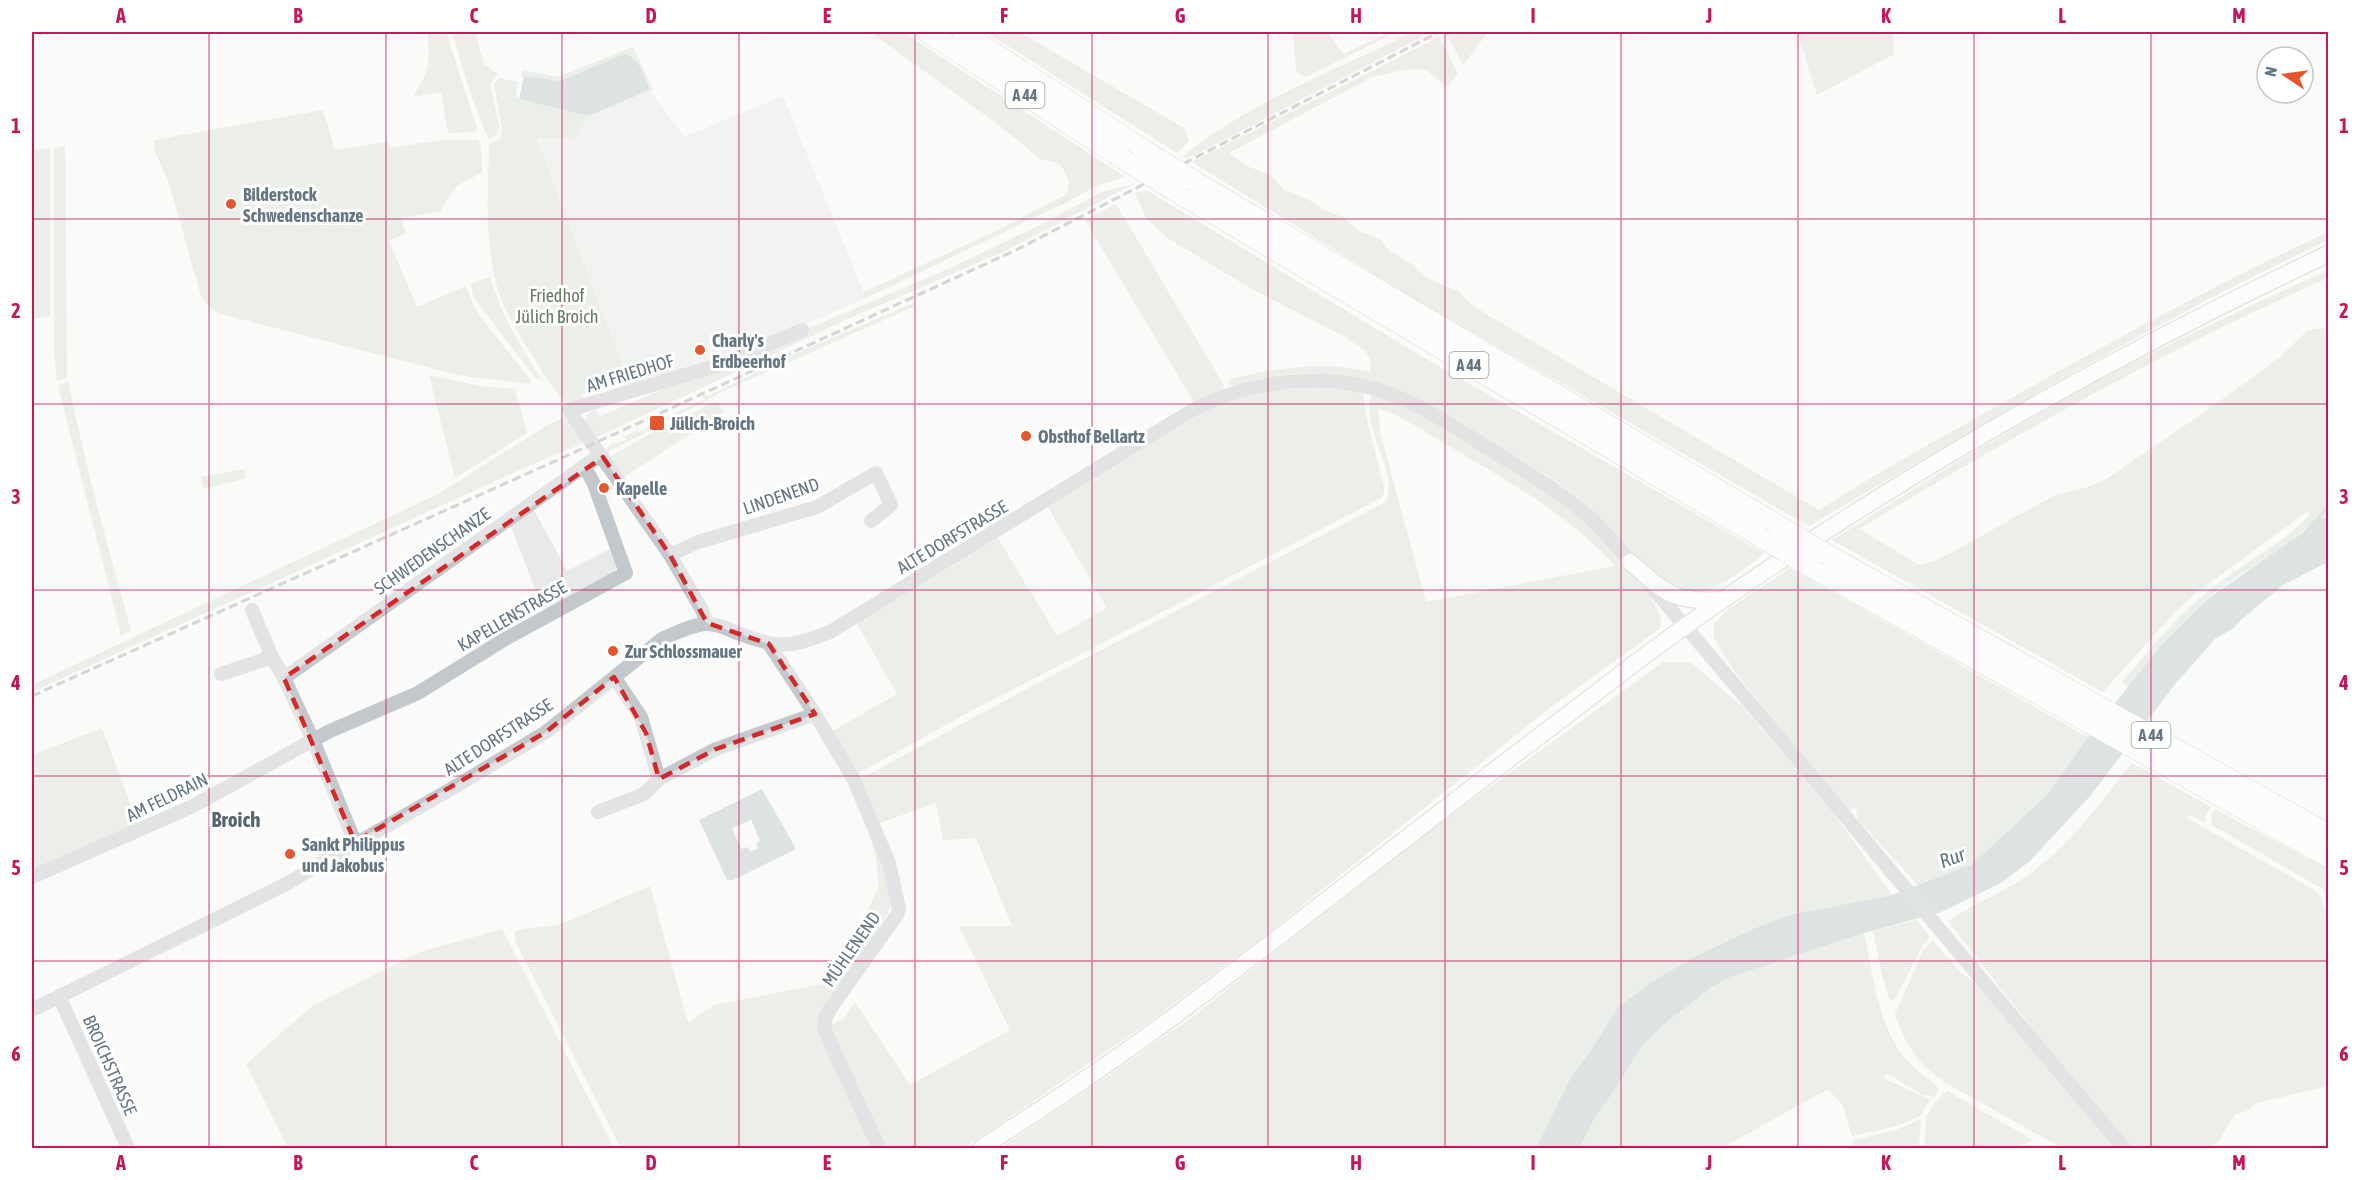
<svg xmlns="http://www.w3.org/2000/svg" width="2360" height="1180" font-family="'Asap Condensed',sans-serif">
  <style>
    .built { fill: #e8e9e9 }
    .green { fill: #dadfd7; fill-rule: evenodd }
    .water { fill: #bbc7cb; fill-rule: evenodd }
    .lines { fill: none; stroke-linecap: round; stroke-linejoin: round }
    .stream { stroke: #bbc7cb; stroke-width: 3 }
    .major-casing { stroke: #b5babe; stroke-width: 18 }
    .highway-casing { stroke: #b4b9bd; stroke-width: 21 }
    .minor { stroke: #c3c8cc; stroke-width: 14 }
    .major { stroke: #fff; stroke-width: 16 }
    .highway { stroke: #fff; stroke-width: 20 }
    .rail { stroke: #a2aab0; stroke-width: 3; stroke-dasharray: 9 4.5; stroke-linecap: butt }
    .highway-bridge-casing { stroke: #b4b9bd; stroke-width: 21; stroke-linecap: butt }
    .highway-bridge { stroke: #fff; stroke-width: 20 }
    .marked { fill: none; stroke: #d62828; stroke-width: 4.5; stroke-dasharray: 12 8; stroke-linejoin: round }
    .grid { fill: none; stroke: #c2185b; stroke-width: 1.5; stroke-opacity: 0.55 }
    .poi-dot { fill: #e4572e; stroke: #fff; stroke-width: 2 }
    .labels { text-anchor: middle; dominant-baseline: central; stroke-width: 6; stroke-linejoin: round; paint-order: stroke }
    .shield { fill: #fff; stroke: #939fa8; stroke-width: 1.5 }
    .shield-label { font-size: 16px; font-weight: bold; fill: #657683 }
    .poi-label { font-size: 18px; font-weight: bold; fill: #657683; stroke: #fff; text-anchor: start }
    .park-label { font-size: 18px; fill: #687a64; stroke: #fff }
    .street-label { font-size: 18px; fill: #657683; stroke: #fff }
    .water-label { font-size: 20px; font-style: italic; fill: #60757c; stroke: #fff }
    .quarter-label { font-size: 21px; font-weight: bold; fill: #57646e; stroke: #fff }
    .neatline { fill: none; stroke: #c2185b; stroke-width: 2 }
    .grid-label { font-size: 20px; text-anchor: middle; font-weight: bold; fill: #c2185b }
  </style>
  <rect width="100%" height="100%" fill="#fafaf8"/>
  <path class="built" d="M650 90 684 137 783 96 866 298 728 357 630 385 537 137 573 138 588 116Z
    M533 508 567 571 612 548 617 567 613 573 543 610 510 524Z"/>
  <path class="green" d="M427 32H446L476 125 477 129 475 132 448 133 441 92 412 97C429 74 431 60 427 32Z
    M452 32H475L484 64 498 74 490 84 499 126 498 132 496 136 488 139 469 89Z
    M870 32H903L1125 177 1098 185 1067 202 866 298 864 292 998 230 1067 194 1069 181 1062 166 1052 161 1040 159 999 125Z
    M986 32H1019L1184 128 1189 141 1177 153Z
    M1293 32H1327L1343 54 1390 32H1396L1308 76H1303L1296 70Z
    M1413 32H1431L1187 159 1183 156C1250 102 1336 70 1413 32Z
    M1450 32H1488L1463 65 1446 33Z
    M1797 32H1893L1894 54 1817 95Z
    M1439 37 1458 74 1446 87 1426 70C1407 67 1391 73 1372 77L1229 153 1249 167 1271 175 1284 190 1309 200 1326 211 1343 217 1359 231 1380 239 1390 251 1413 265 1426 278 1460 292 1468 302 1486 314 1819 510C1888 466 1960 427 2031 387 2128 332 2227 279 2328 232V240C2149 325 1979 426 1809 526L1408 295 1192 162Z
    M633 47 653 90 651 91 635 59 629 54 559 81 521 77 523 70 558 77Z
    M500 78 518 82 516 97 519 99 588 116 573 138H537L627 377 581 394 584 403 571 407C554 392 543 374 532 355 520 336 505 312 498 290 484 243 488 192 489 143L500 140 502 130 494 84Z
    M323 110 335 150 387 142 390 148 443 140H478L481 147 482 173C460 183 451 187 442 211L401 218 406 233 389 241 417 307 466 286 477 313 530 379 531 384 458 375 221 314 208 306 201 296 169 183 154 149V140Z
    M65 146 67 378 57 381 54 350V149Z
    M50 148V316L32 319V150Z
    M1134 184 1005 251 848 319 595 438 586 425 587 415 593 411H597L599 417 700 373 725 364 950 268 1032 229 1102 192Z
    M1146 190 1423 357 1764 553C1747 569 1708 597 1683 594 1660 591 1616 536 1599 518 1586 504 1572 493 1557 482 1530 465 1502 449 1475 433 1451 419 1428 403 1403 392 1352 370 1286 366 1234 387L1228 382 1232 379C1278 367 1323 361 1371 372L1370 359 1366 352 1347 338 1252 289 1169 239 1146 218 1135 193Z
    M1116 204 1224 385 1222 393 1195 404 1085 220Z
    M2328 270V278C2166 349 2011 437 1859 529L1919 565 1936 561 2055 495 2085 488 2106 479 2209 409 2280 357 2308 330 2328 328V518L2315 519C2285 552 2242 569 2208 598 2179 624 2153 656 2129 687L2122 682C2151 648 2179 613 2215 586 2242 564 2290 539 2310 514L2308 511 2197 592 2173 614 2103 692 1832 540C1917 487 2002 433 2090 385 2168 343 2249 307 2328 270Z
    M490 277C500 313 521 347 541 379H536L474 298 471 284Z
    M913 303 915 306 722 392 608 452 605 451 611 444 626 440 624 436 638 430 639 432 649 427V425L704 400 702 396 706 394 708 396 779 361Z
    M429 375 480 386 515 389 527 433 455 478Z
    M68 382 90 480 131 631 121 635 58 385Z
    M1316 386 1363 392 1366 416 1384 488V493L1381 498 973 710 857 774 833 731 897 694 857 624 998 538 1057 636 1107 608 1048 507 1206 411 1253 394 1274 389Z
    M1372 395C1408 404 1439 426 1470 445 1503 465 1539 484 1570 508 1599 530 1630 566 1649 596 1656 606 1665 617 1659 629L1551 707 1264 936 1145 1025 997 1126 963 1148H882L827 1027 843 1019 855 1002 910 1085 1010 1030 959 926H1012L976 838 943 840 936 803 880 823 860 779 1038 683 1386 502C1399 468 1359 428 1372 395ZM1378 408C1403 416 1428 434 1451 447 1509 482 1570 515 1615 566L1426 602 1380 432Z
    M717 401 724 412 624 477 608 458 653 432Z
    M565 417 570 418 584 443 526 467 32 692V685L438 494 546 426Z
    M244 469 246 478 204 489 201 477Z
    M1790 568 2088 737 2047 795 1971 865 1919 886 1858 820 1856 808 1847 811 1735 672 1714 638V624L1727 610Z
    M1663 662H1690L1743 707 1834 814 1892 895 1789 915 1753 929 1694 957 1618 1007 1595 1044 1569 1081 1536 1148H1000L1111 1074 1192 1017 1439 824Z
    M102 728 138 824 32 873V755Z
    M2132 763 2211 807 2205 816 2206 823 2190 815 2187 818 2316 891 2321 897 2328 925V1086L2257 1103 2245 1112 2235 1114 2218 1142 2207 1148H2131L2054 1056 1948 921C1973 904 2003 893 2028 875 2070 846 2101 802 2132 763Z
    M2215 809 2328 869V906L2323 889 2212 825 2211 815Z
    M863 814C874 842 894 878 890 909L821 1021 876 1148H621L515 941V932C527 925 545 929 558 925L650 886 688 1023 714 1005 833 982 852 959 863 919 879 887 876 857Z
    M1916 920 1930 937 1923 945 1895 999 1890 1000 1883 980 1873 931Z
    M502 929 614 1148H288L246 1064 312 1006 420 952Z
    M1864 933C1873 974 1877 1023 1904 1057 1914 1070 1928 1077 1939 1089L1934 1097 1921 1094 1890 1075H1885V1079L1930 1100 1921 1115 1910 1121 1893 1127 1852 1136 1843 1106 1828 1089 1722 1148H1580L1594 1118 1617 1087 1641 1047 1668 1021 1712 987 1730 977Z
    M1933 940 1958 970 1976 984 2117 1148H2062L1946 1083C1917 1063 1906 1046 1895 1014L1924 949Z
    M1947 1091 2033 1140 2016 1148H1923C1926 1142 1925 1136 1925 1129 1926 1111 1934 1102 1947 1091Z
    M1921 1119 1919 1148H1853V1140L1896 1130Z"/>
  <path class="water" d="M625 54C639 56 645 79 650 90L588 116 519 99 524 76 559 81Z
    M2328 518V562L2283 585 2241 620 2234 628 2216 638 2176 683 2091 795 2030 861 2001 883 1941 912 1864 933 1730 977 1712 987 1668 1021 1641 1047 1617 1087 1594 1118 1580 1148H1536L1569 1081 1595 1044 1618 1007 1657 979 1694 957 1753 929 1789 915 1892 895 1971 865 2047 795 2088 737 2160 647 2193 613 2209 598 2301 534 2315 519Z
    M762 789 796 849 733 880H727L699 820ZM751 820 760 841 756 843 758 849 750 852 748 847 741 849 732 828Z"/>
  <g class="lines">
    <path class="stream" d="M2318 520 2328 504"/>
    <defs>
      <path id="major" d="M1630 562C1666 593 1673 603 1723 600
        M981 1148C1051 1103 1122 1056 1189 1005 1317 909 1442 809 1570 713 1609 683 1647 653 1687 625 1888 482 2106 359 2328 254"/>
      <path id="highway" d="M927 32 1123 159
        M962 32 1144 150
        M1196 182 1778 525
        M1178 193 1760 537
        M1830 556 2328 834
        M1811 567 2328 857"/>
    </defs>
    <use href="#major" class="major-casing"/>
    <use href="#highway" class="highway-casing"/>
    <path class="minor" d="M670 555 698 542 817 507 876 473 891 505 871 521
      M1648 583C1809 770 1964 961 2124 1148
      M252 610 272 657 284 678
      M707 623 702 610 670 555 569 410 725 363 802 330
      M769 644 815 714 853 778 889 863 899 909 897 915 830 1009 825 1019 824 1029 879 1148
      M221 674 272 657
      M614 677 641 717 659 779 716 749 815 714
      M598 812 644 794 659 779
      M355 842 313 740 284 678 593 460 603 457
      M32 877 191 807 330 731 418 693 505 639 626 573 594 484 585 467
      M59 996 128 1148
      M32 1010 284 885 458 785 546 732 662 639C676 633 691 625 706 624 716 623 728 629 737 633 779 648 787 649 830 632L1193 410C1259 376 1341 369 1409 402 1437 415 1462 432 1488 448 1523 470 1559 490 1590 518 1607 533 1621 551 1636 568"/>
    <use href="#major" class="major"/>
    <use href="#highway" class="highway"/>
    <path class="rail" d="M32 696 582 449 1016 250 1439 32"/>
    <defs>
      <path id="highway-bridge" d="M1144 150 1196 182
        M1123 159 1178 193
        M1778 525 1830 556
        M1760 537 1811 567"/>
    </defs>
    <use href="#highway-bridge" class="highway-bridge-casing"/>
    <use href="#highway-bridge" class="highway-bridge"/>
  </g>
  <path d="M0 0H2360V1180H0ZM603 457 670 555 707 623 769 644 815 714 716 749 659 779 646 733 614 677 546 732 355 842 284 678Z" fill="#fafaf8" fill-opacity=".55" fill-rule="evenodd"/>
  <path class="marked" d="M603 457 670 555 707 623 769 644 815 714 716 749 659 779 646 733 614 677 546 732 355 842 284 678Z"/>
  <path class="grid" d="M209 32V1148M386 32V1148M562 32V1148M739 32V1148M915 32V1148M1092 32V1148M1268 32V1148M1445 32V1148M1621 32V1148M1798 32V1148M1974 32V1148M2151 32V1148M32 219H2328M32 404H2328M32 590H2328M32 776H2328M32 961H2328"/>
  <g class="poi-dot">
    <circle cx="231" cy="204" r="6"/>
    <circle cx="700" cy="350" r="6"/>
    <rect x="649" y="415" width="16" height="16" rx="3"/>
    <circle cx="1026" cy="436" r="6"/>
    <circle cx="604" cy="488" r="6"/>
    <circle cx="613" cy="651" r="6"/>
    <circle cx="290" cy="854" r="6"/>
  </g>
  <g class="labels">
    <g class="shield">
      <rect x="1005.5" y="82" width="39" height="26" rx="4.5"/>
      <rect x="1449.5" y="352" width="39" height="26" rx="4.5"/>
      <rect x="2131.5" y="722" width="39" height="26" rx="4.5"/>
    </g>
    <g class="shield-label">
      <text x="1025" y="95">A 44</text>
      <text x="1469" y="365">A 44</text>
      <text x="2151" y="735">A 44</text>
    </g>
    <g class="poi-label">
      <text x="243" y="194">Bilderstock<tspan x="243" dy="21">Schwedenschanze</tspan></text>
      <text x="712" y="340">Charly's<tspan x="712" dy="21">Erdbeerhof</tspan></text>
      <text x="670" y="423">Jülich-Broich</text>
      <text x="1038" y="436">Obsthof Bellartz</text>
      <text x="616" y="488">Kapelle</text>
      <text x="625" y="651">Zur Schlossmauer</text>
      <text x="302" y="844">Sankt Philippus<tspan x="302" dy="21">und Jakobus</tspan></text>
    </g>
    <g class="park-label">
      <text x="557" y="295">Friedhof<tspan x="557" dy="21">Jülich Broich</tspan></text>
    </g>
    <g class="street-label">
      <text transform="translate(630 373) rotate(-17)">AM FRIEDHOF</text>
      <text transform="translate(781 496) rotate(-19)">LINDENEND</text>
      <text transform="translate(952 537) rotate(-31)">ALTE DORFSTRASSE</text>
      <text transform="translate(432 551) rotate(-35)">SCHWEDENSCHANZE</text>
      <text transform="translate(512 616) rotate(-30)">KAPELLENSTRASSE</text>
      <text transform="translate(498 737) rotate(-33)">ALTE DORFSTRASSE</text>
      <text transform="translate(167 797) rotate(-26)">AM FELDRAIN</text>
      <text transform="translate(851 949) rotate(-55)">MÜHLENEND</text>
      <text transform="translate(110 1065) rotate(66)">BROICHSTRASSE</text>
    </g>
    <g class="water-label">
      <text transform="translate(1952 857) rotate(-20)">Rur</text>
    </g>
    <g class="quarter-label">
      <text x="236" y="819">Broich</text>
    </g>
  </g>
  <rect width="2360" height="1180" fill="none" stroke="#ffffff" stroke-width="66"/>
  <g transform="translate(2285 75) rotate(283)"><circle r="28" fill="#ffffff" stroke="#c1c8cd" stroke-width="1.5"/>
  <path d="M0-4.5L10 22L0 15L-10 22Z" fill="#e4572e"/>
  <text y="-9" font-size="16" font-weight="bold" text-anchor="middle" fill="#657683">N</text>
  </g>
  <rect x="33" y="33" width="2294" height="1114" class="neatline"/>
  <g class="grid-label">
    <text x="121" y="23">A</text>
    <text x="298" y="23">B</text>
    <text x="474" y="23">C</text>
    <text x="651" y="23">D</text>
    <text x="827" y="23">E</text>
    <text x="1004" y="23">F</text>
    <text x="1180" y="23">G</text>
    <text x="1356" y="23">H</text>
    <text x="1533" y="23">I</text>
    <text x="1709" y="23">J</text>
    <text x="1886" y="23">K</text>
    <text x="2062" y="23">L</text>
    <text x="2239" y="23">M</text>
    <text x="16" y="133">1</text>
    <text x="2344" y="133">1</text>
    <text x="16" y="318">2</text>
    <text x="2344" y="318">2</text>
    <text x="16" y="504">3</text>
    <text x="2344" y="504">3</text>
    <text x="16" y="690">4</text>
    <text x="2344" y="690">4</text>
    <text x="16" y="875">5</text>
    <text x="2344" y="875">5</text>
    <text x="16" y="1061">6</text>
    <text x="2344" y="1061">6</text>
    <text x="121" y="1170">A</text>
    <text x="298" y="1170">B</text>
    <text x="474" y="1170">C</text>
    <text x="651" y="1170">D</text>
    <text x="827" y="1170">E</text>
    <text x="1004" y="1170">F</text>
    <text x="1180" y="1170">G</text>
    <text x="1356" y="1170">H</text>
    <text x="1533" y="1170">I</text>
    <text x="1709" y="1170">J</text>
    <text x="1886" y="1170">K</text>
    <text x="2062" y="1170">L</text>
    <text x="2239" y="1170">M</text>
  </g>
</svg>
